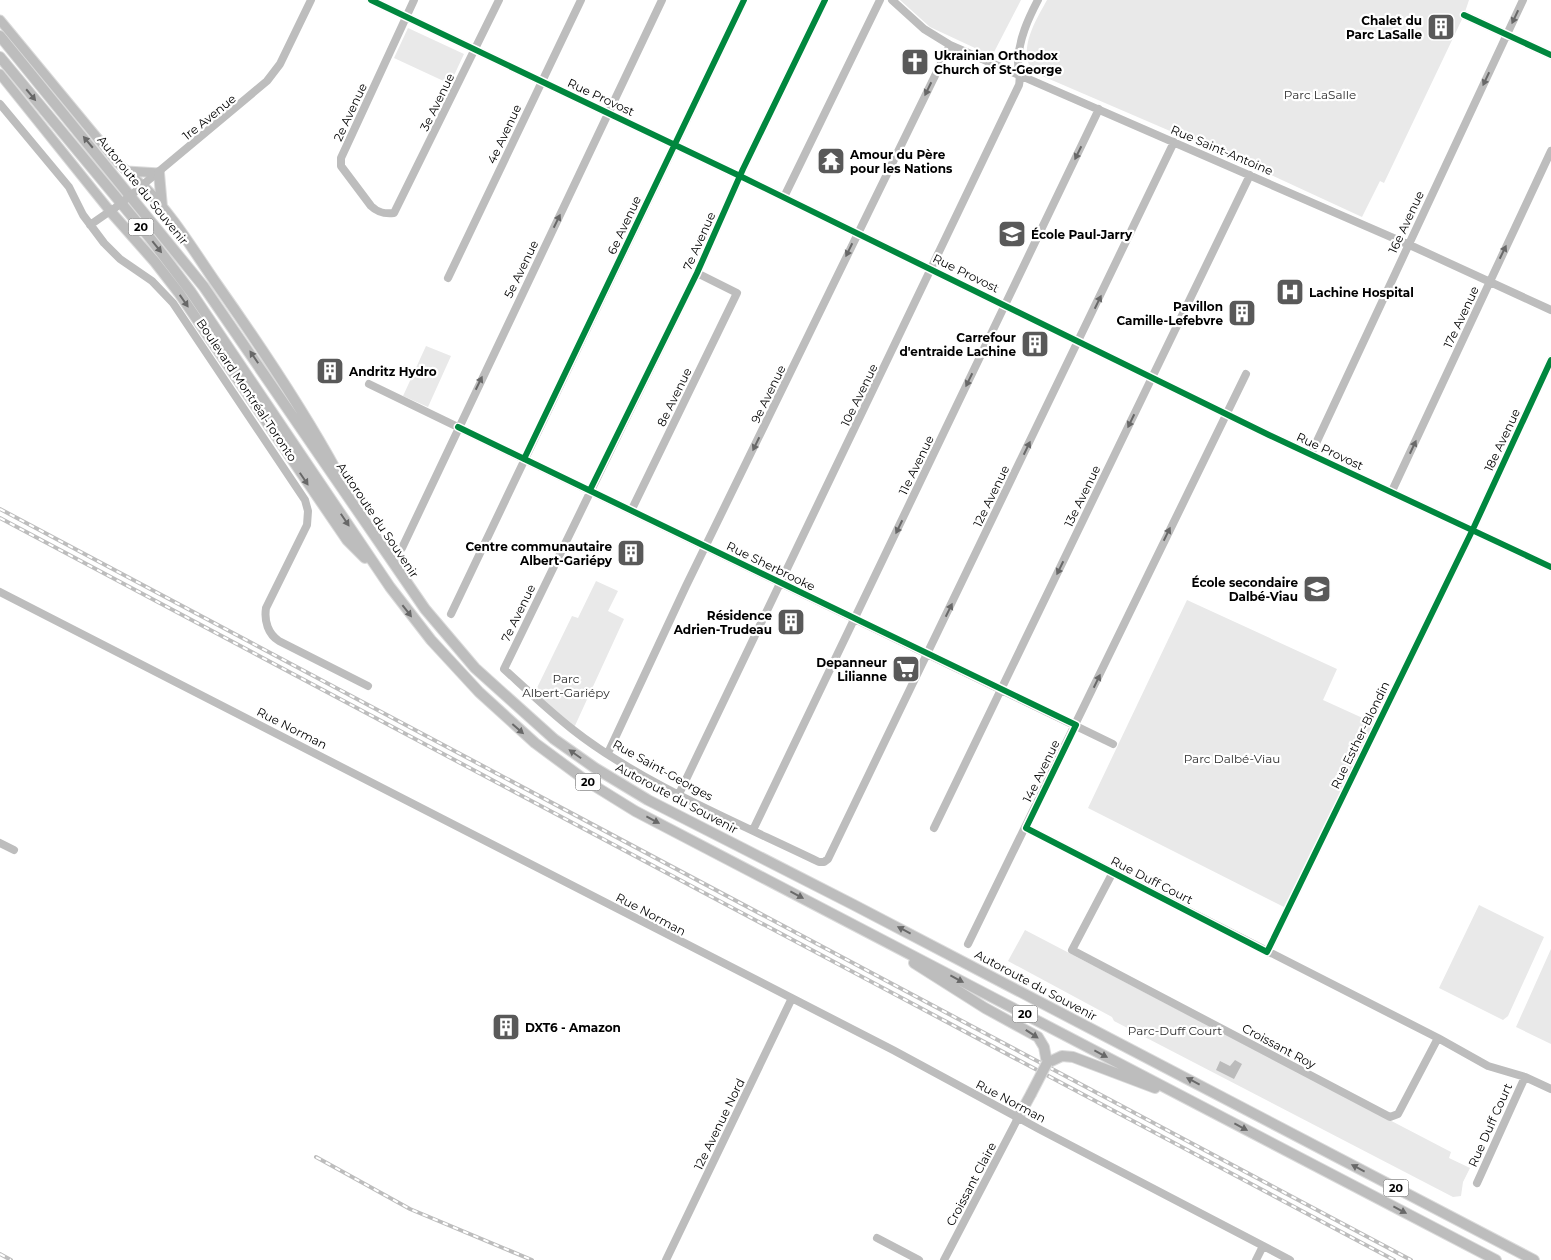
<svg xmlns="http://www.w3.org/2000/svg" width="1551" height="1260" font-family="Montserrat,sans-serif">
  <style>
    .green { fill: #e9e9e9 }
    .water { fill: #bbb }
    .lines { fill: none; stroke-linecap: round; stroke-linejoin: round }
    .major-casing { stroke: #dbdbdb; stroke-width: 11 }
    .highway-casing { stroke: #dbdbdb; stroke-width: 12 }
    .minor { stroke: #bdbdbd; stroke-width: 8 }
    .major { stroke: #bdbdbd; stroke-width: 9 }
    .highway { stroke: #bdbdbd; stroke-width: 10 }
    .rail-casing { stroke: #bdbdbd; stroke-width: 4 }
    .rail { stroke: #fff; stroke-width: 2; stroke-dasharray: 5.5; stroke-linecap: butt }
    .highway-bridge-casing { stroke: #dbdbdb; stroke-width: 12; stroke-linecap: butt }
    .minor-bridge { stroke: #bdbdbd; stroke-width: 8 }
    .highway-bridge { stroke: #bdbdbd; stroke-width: 10 }
    .cycleway-casing { stroke: #fff; stroke-width: 9 }
    .cycleway { stroke: #00873e; stroke-width: 6 }
    .oneway { fill: #686868 }
    .labels { text-anchor: middle; dominant-baseline: central; stroke-width: 4.5; stroke-linejoin: round; paint-order: stroke }
    .shield { fill: #fff; stroke: #4c4c4c; stroke-width: 1 }
    .shield-label { font-size: 11px; font-weight: bold; fill: #000 }
    .poi-label { font-size: 12px; font-weight: bold; fill: #000; stroke: #fff; text-anchor: end }
    .park-label { font-size: 12px; fill: #2e2e2e; stroke: #fff }
    .street-label { font-size: 12px; fill: #000; stroke: #fff }
  </style>
  <rect width="100%" height="100%" fill="#fff"/>
  <path class="green" d="M900 0H1021L992 56 930 27Z
    M1047 0H1469L1464 15 1384 183 1380 181 1362 217 1256 168 1033 72C1017 50 1036 20 1047 0Z
    M408 28 464 54 450 84 394 58Z
    M426 346 451 356 428 407 403 396Z
    M596 581 618 591 608 611 624 619 573 730 533 696 572 616 578 618Z
    M1187 600 1337 669 1323 700 1378 725 1288 909 1088 808Z
    M1479 905 1544 937 1508 1016 1503 1020 1439 988Z
    M1025 930 1451 1152 1449 1158 1470 1168 1463 1182 1461 1196 1453 1197 1114 1021 1112 1017 1008 961Z
    M1551 949V1044L1516 1027Z"/>
  <path class="water" d="M1235 1060 1242 1064 1234 1079 1216 1070 1220 1061 1230 1066Z"/>
  <g class="lines">
    <defs>
      <path id="major" d="M0 20 118 163 143 186
        M0 74 110 211
        M127 171 159 173"/>
      <path id="highway" d="M0 36 204 287 425 609 475 668 554 739 595 768 648 800 854 905 1534 1260
        M0 57 150 238 191 292 390 587 431 640 479 692 535 743 585 780 635 811 1496 1260
        M159 173 162 207
        M143 186C172 214 193 250 216 283 259 344 301 406 337 472
        M110 211 155 262 179 293 347 540 365 558
        M914 963 985 1008 1038 1037 1044 1047 1047 1063 1062 1056 1073 1057 1155 1088
        M1018 1118 1031 1094"/>
    </defs>
    <use href="#major" class="major-casing"/>
    <use href="#highway" class="highway-casing"/>
    <path class="minor" d="M371 0 740 176 1269 435 1551 567
      M414 0 341 158V166L371 206C378 213 385 214 394 213L499 0
      M825 0 743 169 697 273 504 669C526 689 548 710 572 729 640 783 741 824 819 862H824L828 859 1174 142
      M892 0 924 29 950 45 1414 247 1551 310
      M1464 15 1551 55
      M0 104 69 187 83 215 104 243 120 259 152 281 173 303 305 500 308 511 307 525 266 608C264 621 268 634 279 641L368 686
      M139 188 267 81 280 64 311 0
      M784 197 880 0
      M90 225 113 209
      M448 278 581 0
      M369 384 1113 744
      M1311 454 1523 0
      M1392 491 1551 151
      M631 511 737 293 697 273
      M402 548 662 0
      M0 592 893 1050 1039 1129 1290 1260
      M451 614 744 0
      M608 753 686 586 950 45
      M679 794 1019 85C1021 76 1018 69 1018 61 1019 39 1028 19 1038 0
      M934 828 1250 175
      M1026 828 1438 1038 1488 1066 1525 1077 1551 1089
      M753 830 1099 109
      M0 843 14 850
      M1113 872 1072 950 1390 1117 1398 1114 1438 1038
      M968 944 1246 374
      M1267 952 1473 529 1551 360
      M1477 1183 1525 1077
      M877 1238 919 1260
      M666 1260 792 998
      M944 1260 1018 1118
      M1256 1260 1263 1246"/>
    <use href="#major" class="major"/>
    <use href="#highway" class="highway"/>
    <defs>
      <path id="rail" d="M0 509 1411 1260
        M0 518 1394 1260
        M316 1157 410 1209 532 1260
        M0 1254 11 1260"/>
    </defs>
    <use href="#rail" class="rail-casing"/>
    <use href="#rail" class="rail"/>
    <defs>
      <path id="highway-bridge" d="M1031 1094 1047 1063"/>
    </defs>
    <use href="#highway-bridge" class="highway-bridge-casing"/>
    <path class="minor-bridge" d="M115 208 136 191"/>
    <use href="#highway-bridge" class="highway-bridge"/>
    <defs>
      <path id="cycleway" d="M371 0 740 176 1269 435 1551 567
        M1464 15 1551 55
        M458 427 1076 725 1026 828 1267 952 1473 529 1551 360
        M524 459 744 0
        M590 490 697 273 743 169 825 0"/>
    </defs>
    <use href="#cycleway" class="cycleway-casing"/>
    <use href="#cycleway" class="cycleway"/>
  </g>
  <defs><path id="oneway-solid" d="M-6-.8H1V-3.2L6.5 0L1 3.2V.8H-6Z" transform="scale(1.25)"/></defs>
  <g class="oneway">
    <use href="#oneway-solid" transform="translate(1515 17) rotate(115)"/>
    <use href="#oneway-solid" transform="translate(1486 79) rotate(115)"/>
    <use href="#oneway-solid" transform="translate(928 89) rotate(116)"/>
    <use href="#oneway-solid" transform="translate(31 95) rotate(50)"/>
    <use href="#oneway-solid" transform="translate(88 142) rotate(-130)"/>
    <use href="#oneway-solid" transform="translate(1078 153) rotate(116)"/>
    <use href="#oneway-solid" transform="translate(557 221) rotate(-64)"/>
    <use href="#oneway-solid" transform="translate(157 247) rotate(51)"/>
    <use href="#oneway-solid" transform="translate(849 250) rotate(116)"/>
    <use href="#oneway-solid" transform="translate(1503 252) rotate(-64)"/>
    <use href="#oneway-solid" transform="translate(184 301) rotate(55)"/>
    <use href="#oneway-solid" transform="translate(1098 302) rotate(-64)"/>
    <use href="#oneway-solid" transform="translate(254 357) rotate(-124)"/>
    <use href="#oneway-solid" transform="translate(969 380) rotate(116)"/>
    <use href="#oneway-solid" transform="translate(479 383) rotate(-64)"/>
    <use href="#oneway-solid" transform="translate(1131 421) rotate(116)"/>
    <use href="#oneway-solid" transform="translate(756 444) rotate(116)"/>
    <use href="#oneway-solid" transform="translate(1413 447) rotate(-65)"/>
    <use href="#oneway-solid" transform="translate(1027 448) rotate(-64)"/>
    <use href="#oneway-solid" transform="translate(304 479) rotate(56)"/>
    <use href="#oneway-solid" transform="translate(345 520) rotate(56)"/>
    <use href="#oneway-solid" transform="translate(899 527) rotate(116)"/>
    <use href="#oneway-solid" transform="translate(1167 534) rotate(-64)"/>
    <use href="#oneway-solid" transform="translate(1060 568) rotate(116)"/>
    <use href="#oneway-solid" transform="translate(949 610) rotate(-64)"/>
    <use href="#oneway-solid" transform="translate(407 611) rotate(52)"/>
    <use href="#oneway-solid" transform="translate(1097 681) rotate(-64)"/>
    <use href="#oneway-solid" transform="translate(518 729) rotate(41)"/>
    <use href="#oneway-solid" transform="translate(575 754) rotate(-145)"/>
    <use href="#oneway-solid" transform="translate(653 820) rotate(28)"/>
    <use href="#oneway-solid" transform="translate(797 895) rotate(28)"/>
    <use href="#oneway-solid" transform="translate(904 930) rotate(-152)"/>
    <use href="#oneway-solid" transform="translate(957 979) rotate(28)"/>
    <use href="#oneway-solid" transform="translate(1032 1034) rotate(33)"/>
    <use href="#oneway-solid" transform="translate(1101 1054) rotate(28)"/>
    <use href="#oneway-solid" transform="translate(1193 1081) rotate(-152)"/>
    <use href="#oneway-solid" transform="translate(1241 1127) rotate(28)"/>
    <use href="#oneway-solid" transform="translate(1358 1168) rotate(-152)"/>
    <use href="#oneway-solid" transform="translate(1400 1210) rotate(28)"/>
  </g>
  <defs>
    <symbol id="building-square" viewBox="-11 -11 22 22"><rect x="-9" y="-9" width="18" height="18" rx="4" fill="#595959" stroke="#fff"/><path d="M-4-6H4V6H1V3H-1V6H-4ZM-2.5-4.3h1.7v1.8h-1.7ZM.8-4.3h1.7v1.8H.8ZM-2.5-1h1.7V.8h-1.7ZM.8-1h1.7V.8H.8Z" fill="#fff"/></symbol>
    <symbol id="church-square" viewBox="-11 -11 22 22"><rect x="-9" y="-9" width="18" height="18" rx="4" fill="#595959" stroke="#fff"/><path d="M-1.2-6h2.4v3.5h3.3v2.4h-3.3V6h-2.4V-.1h-3.3v-2.4h3.3Z" fill="#fff"/></symbol>
    <symbol id="temple-square" viewBox="-11 -11 22 22"><rect x="-9" y="-9" width="18" height="18" rx="4" fill="#595959" stroke="#fff"/><path d="M0-6L5-2H3V0L6.5 2.5H4V6H1.5V3h-3V6H-4V2.5H-6.5L-3 0V-2H-5Z" fill="#fff"/></symbol>
    <symbol id="school-square" viewBox="-11 -11 22 22"><rect x="-9" y="-9" width="18" height="18" rx="4" fill="#595959" stroke="#fff"/><path d="M0-5L7-2L0 1L-7-2ZM-4 1L0 2.5L4 1V4Q0 6-4 4Z" fill="#fff"/></symbol>
    <symbol id="hospital-square" viewBox="-11 -11 22 22"><rect x="-9" y="-9" width="18" height="18" rx="4" fill="#595959" stroke="#fff"/><path d="M-5-5h3v3.5h4V-5h3V5h-3V1.5h-4V5h-3Z" fill="#fff"/></symbol>
    <symbol id="supermarket-square" viewBox="-11 -11 22 22"><rect x="-9" y="-9" width="18" height="18" rx="4" fill="#595959" stroke="#fff"/><path d="M-6-5.5h2.5l.6 2H6L4.5 2H-2.5L-4.4-4H-6ZM-1.5 3.2a1.3 1.3 0 1 0 .1 0ZM3 3.2a1.3 1.3 0 1 0 .1 0Z" fill="#fff"/></symbol>
  </defs>
  <g fill-rule="evenodd">
    <use href="#building-square" x="1425" y="11" width="32" height="32"/>
    <use href="#church-square" x="899" y="46" width="32" height="32"/>
    <use href="#temple-square" x="815" y="145" width="32" height="32"/>
    <use href="#school-square" x="996" y="218" width="32" height="32"/>
    <use href="#hospital-square" x="1274" y="276" width="32" height="32"/>
    <use href="#building-square" x="1226" y="297" width="32" height="32"/>
    <use href="#building-square" x="1019" y="328" width="32" height="32"/>
    <use href="#building-square" x="314" y="355" width="32" height="32"/>
    <use href="#building-square" x="615" y="537" width="32" height="32"/>
    <use href="#school-square" x="1301" y="573" width="32" height="32"/>
    <use href="#building-square" x="775" y="606" width="32" height="32"/>
    <use href="#supermarket-square" x="890" y="653" width="32" height="32"/>
    <use href="#building-square" x="490" y="1011" width="32" height="32"/>
  </g>
  <g class="labels">
    <g class="shield">
      <rect x="128.5" y="218.5" width="25" height="17" rx="4"/>
      <rect x="575.5" y="773.5" width="25" height="17" rx="4"/>
      <rect x="1012.5" y="1005.5" width="25" height="17" rx="4"/>
      <rect x="1383.5" y="1179.5" width="25" height="17" rx="4"/>
    </g>
    <g class="shield-label">
      <text x="141" y="227">20</text>
      <text x="588" y="782">20</text>
      <text x="1025" y="1014">20</text>
      <text x="1396" y="1188">20</text>
    </g>
    <g class="poi-label">
      <text x="1422" y="20">Chalet du<tspan x="1422" dy="14">Parc LaSalle</tspan></text>
      <text x="934" y="55" text-anchor="start">Ukrainian Orthodox<tspan x="934" dy="14">Church of St-George</tspan></text>
      <text x="850" y="154" text-anchor="start">Amour du Père<tspan x="850" dy="14">pour les Nations</tspan></text>
      <text x="1031" y="234" text-anchor="start">École Paul-Jarry</text>
      <text x="1309" y="292" text-anchor="start">Lachine Hospital</text>
      <text x="1223" y="306">Pavillon<tspan x="1223" dy="14">Camille-Lefebvre</tspan></text>
      <text x="1016" y="337">Carrefour<tspan x="1016" dy="14">d'entraide Lachine</tspan></text>
      <text x="349" y="371" text-anchor="start">Andritz Hydro</text>
      <text x="612" y="546">Centre communautaire<tspan x="612" dy="14">Albert-Gariépy</tspan></text>
      <text x="1298" y="582">École secondaire<tspan x="1298" dy="14">Dalbé-Viau</tspan></text>
      <text x="772" y="615">Résidence<tspan x="772" dy="14">Adrien-Trudeau</tspan></text>
      <text x="887" y="662">Depanneur<tspan x="887" dy="14">Lilianne</tspan></text>
      <text x="525" y="1027" text-anchor="start">DXT6 - Amazon</text>
    </g>
    <g class="park-label">
      <text x="1320" y="94">Parc LaSalle</text>
      <text x="566" y="678">Parc<tspan x="566" dy="14">Albert-Gariépy</tspan></text>
      <text x="1232" y="758">Parc Dalbé-Viau</text>
      <text x="1175" y="1030">Parc-Duff Court</text>
    </g>
    <g class="street-label">
      <text transform="translate(601 97) rotate(25)">Rue Provost</text>
      <text transform="translate(437 102) rotate(-64)">3e Avenue</text>
      <text transform="translate(350 112) rotate(-65)">2e Avenue</text>
      <text transform="translate(209 117) rotate(-39)">1re Avenue</text>
      <text transform="translate(504 134) rotate(-65)">4e Avenue</text>
      <text transform="translate(1222 150) rotate(23)">Rue Saint-Antoine</text>
      <text transform="translate(143 190) rotate(51)">Autoroute du Souvenir</text>
      <text transform="translate(1406 222) rotate(-65)">16e Avenue</text>
      <text transform="translate(624 225) rotate(-65)">6e Avenue</text>
      <text transform="translate(699 241) rotate(-66)">7e Avenue</text>
      <text transform="translate(521 269) rotate(-64)">5e Avenue</text>
      <text transform="translate(966 273) rotate(26)">Rue Provost</text>
      <text transform="translate(1461 317) rotate(-65)">17e Avenue</text>
      <text transform="translate(247 390) rotate(56)">Boulevard Montréal-Toronto</text>
      <text transform="translate(768 394) rotate(-64)">9e Avenue</text>
      <text transform="translate(859 395) rotate(-64)">10e Avenue</text>
      <text transform="translate(674 397) rotate(-64)">8e Avenue</text>
      <text transform="translate(1502 440) rotate(-65)">18e Avenue</text>
      <text transform="translate(1330 451) rotate(25)">Rue Provost</text>
      <text transform="translate(916 465) rotate(-64)">11e Avenue</text>
      <text transform="translate(991 496) rotate(-64)">12e Avenue</text>
      <text transform="translate(1082 496) rotate(-64)">13e Avenue</text>
      <text transform="translate(378 520) rotate(56)">Autoroute du Souvenir</text>
      <text transform="translate(771 566) rotate(26)">Rue Sherbrooke</text>
      <text transform="translate(518 613) rotate(-64)">7e Avenue</text>
      <text transform="translate(292 728) rotate(27)">Rue Norman</text>
      <text transform="translate(1360 735) rotate(-64)">Rue Esther-Blondin</text>
      <text transform="translate(663 770) rotate(29)">Rue Saint-Georges</text>
      <text transform="translate(1041 771) rotate(-64)">14e Avenue</text>
      <text transform="translate(677 798) rotate(28)">Autoroute du Souvenir</text>
      <text transform="translate(1152 880) rotate(27)">Rue Duff Court</text>
      <text transform="translate(651 914) rotate(28)">Rue Norman</text>
      <text transform="translate(1036 985) rotate(28)">Autoroute du Souvenir</text>
      <text transform="translate(1279 1046) rotate(28)">Croissant Roy</text>
      <text transform="translate(1011 1101) rotate(28)">Rue Norman</text>
      <text transform="translate(719 1124) rotate(-64)">12e Avenue Nord</text>
      <text transform="translate(1490 1125) rotate(-66)">Rue Duff Court</text>
      <text transform="translate(971 1184) rotate(-62)">Croissant Claire</text>
    </g>
  </g>
</svg>
